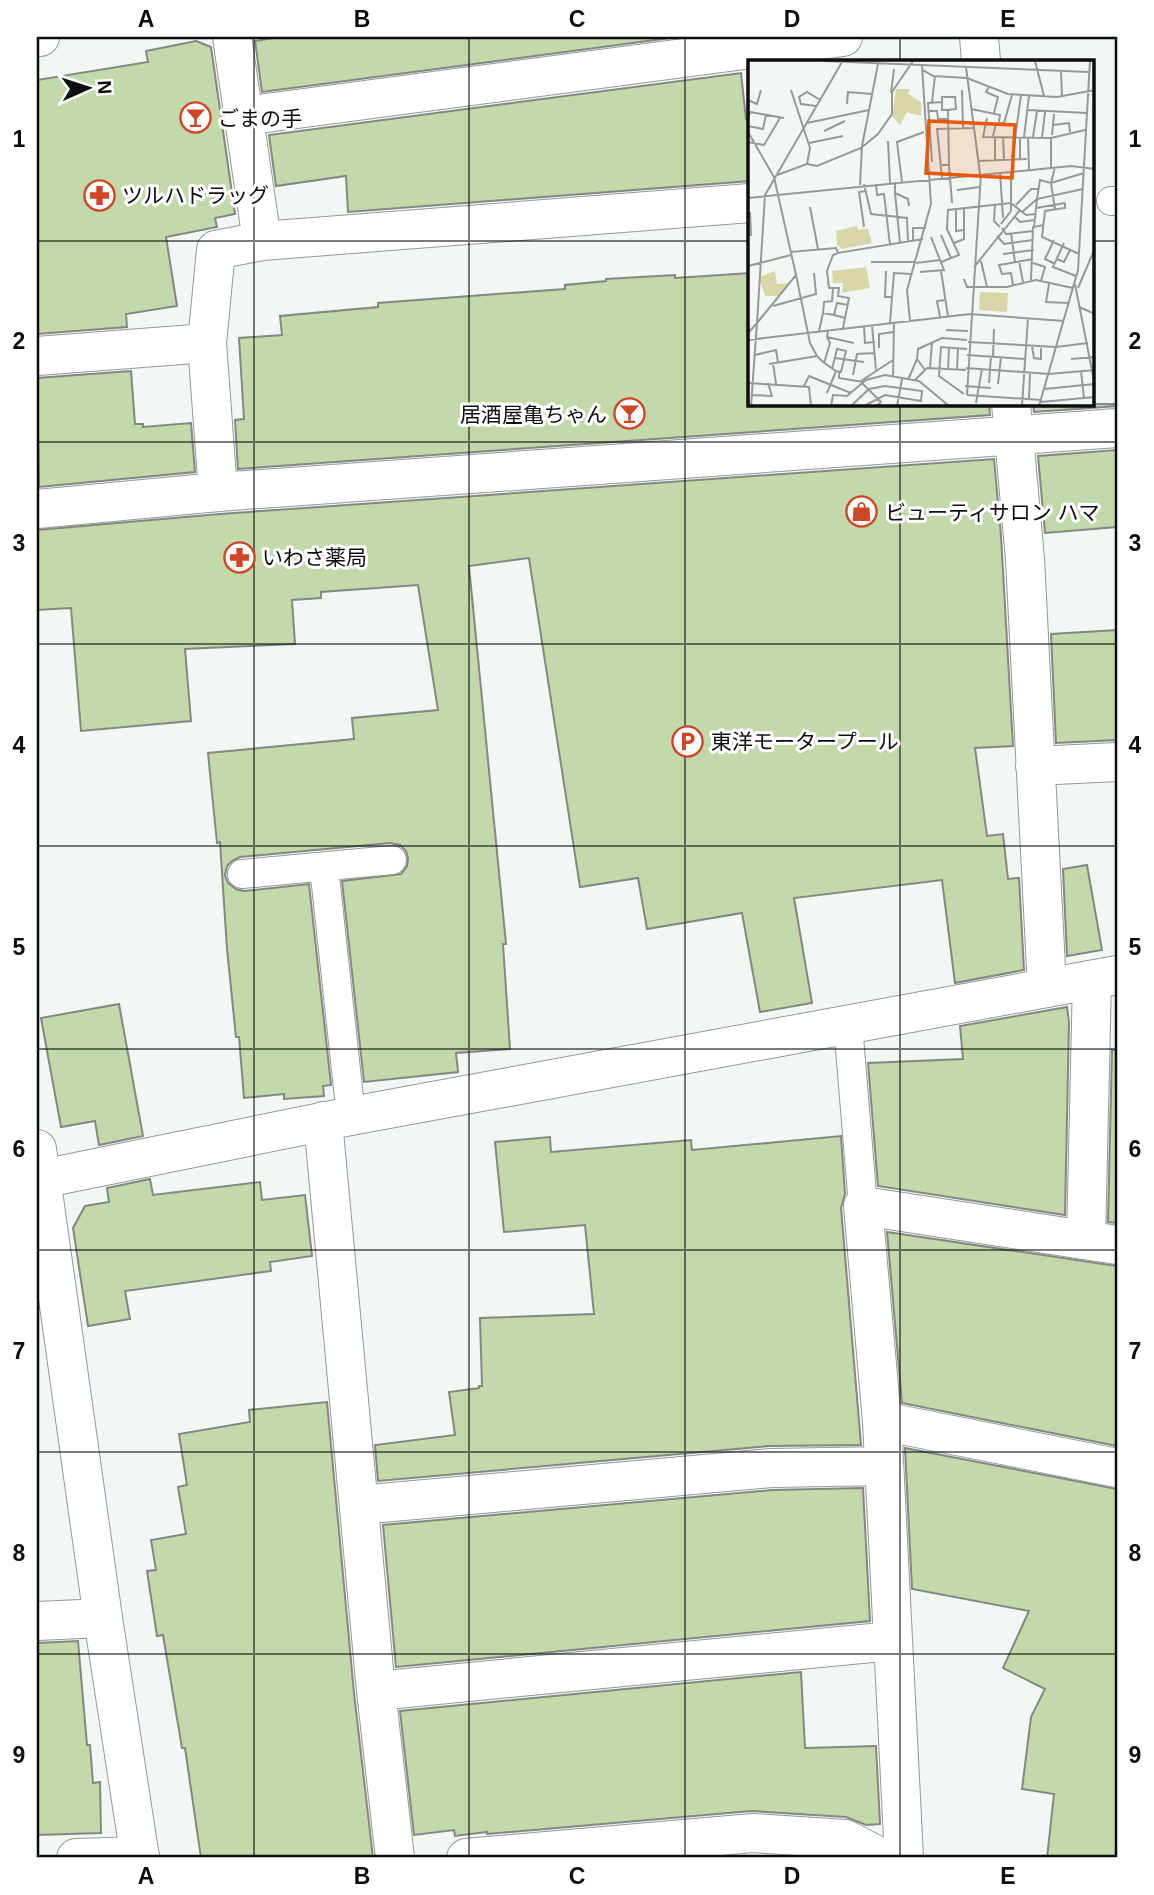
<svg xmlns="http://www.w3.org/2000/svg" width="1154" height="1895" font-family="Helvetica,'Noto Sans JP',sans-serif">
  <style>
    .building { fill: #c2d9a9; stroke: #858783; stroke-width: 2 }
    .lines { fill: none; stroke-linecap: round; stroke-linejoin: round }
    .service-casing { stroke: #959996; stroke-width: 30 }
    .minor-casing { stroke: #959996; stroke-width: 40 }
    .tertiary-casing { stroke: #959996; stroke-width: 40 }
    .service { stroke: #fff; stroke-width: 28 }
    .minor { stroke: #fff; stroke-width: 38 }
    .tertiary { stroke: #fff; stroke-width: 38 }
    .grid { fill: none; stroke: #0c0d0c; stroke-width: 2; stroke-opacity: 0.55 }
    .labels { text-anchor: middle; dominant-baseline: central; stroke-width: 6; stroke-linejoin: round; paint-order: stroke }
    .poi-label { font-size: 21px; fill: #0c0d0c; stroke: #fff; text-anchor: start }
    .inset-road { fill: none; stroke: #969997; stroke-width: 2 }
    .view { fill: #e8590c; fill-opacity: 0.15; stroke: #e8590c; stroke-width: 3.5 }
    .inset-edge { fill: none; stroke: #0c0d0c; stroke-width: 3.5 }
    .neatline { fill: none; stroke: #0c0d0c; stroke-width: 2.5 }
    .grid-label { font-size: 23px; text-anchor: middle; font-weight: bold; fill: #0c0d0c }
  </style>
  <rect width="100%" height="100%" fill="#f2f7f3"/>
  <path class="building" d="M279 37H678L262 92 255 41Z
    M196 41 211 47 235 214 215 218 217 227 166 237 177 306 126 314 127 327 37 334V80L148 62 146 51Z
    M741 73 746 119H750V181L348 212 346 176 276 186 269 135Z
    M750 273V404H989L990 415 238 469 235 420 244 419 239 338 282 335 280 316 378 307V303L565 289V285L606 281V279L675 275V278Z
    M131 371 135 424H143V427L191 423 195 472 39 487 37 378Z
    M1033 404H1117V406L1034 412Z
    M1117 450V527L1045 533 1038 456Z
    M994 459 1001 536 1013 746 975 748 987 836 1003 834 1008 879 1019 878 1024 970 955 983 942 880 794 898 812 1003 760 1012 742 913 647 929 638 878 580 887 529 558 469 566 506 944H503L510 1049 456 1053 458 1072 364 1082 342 881 401 874 407 866 408 858 406 851 400 845 390 843 240 857 232 861 227 866 225 875 228 883 236 889 244 891 309 884 331 1085 323 1086 324 1096 284 1099V1094L244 1098 239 1037H236L227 949 220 842 217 843 208 753 354 739 352 718 438 710 418 585 321 592V598L292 600 295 644 185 649 191 721 81 731 71 608 37 610V530L220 514Z
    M1117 630V740L1056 743 1051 634Z
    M1087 865 1102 950 1067 956 1063 869Z
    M119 1004 143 1136 99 1145 95 1121 61 1127 41 1018Z
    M1067 1007 1069 1022 1065 1215 878 1186 868 1063 963 1059 960 1026Z
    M1112 1050H1117V1223L1108 1222Z
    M841 1136 845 1194 841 1208 861 1445 769 1446 378 1481 375 1445 455 1435 449 1392 479 1388V1386H482L480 1318 594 1314 585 1225 504 1232 495 1142 550 1137 551 1152 691 1140 692 1150Z
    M150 1179 153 1195 260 1182 262 1200 305 1195 312 1256 270 1262 271 1271 125 1291 130 1319 88 1326 73 1228 85 1206 109 1202 107 1188Z
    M887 1232 1117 1266V1446L902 1403Z
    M327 1402 354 1693 373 1858H201L185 1748H182L163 1635 157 1636 147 1571 156 1570 151 1540 186 1534 178 1487 187 1485 179 1434 250 1422 249 1410Z
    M905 1448 1117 1489V1858H1047L1054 1794 1022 1789 1031 1717 1045 1689 1003 1668 1029 1611 912 1589Z
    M863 1488 870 1621 396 1667 383 1525 772 1490Z
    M78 1641 87 1745H90L93 1783 100 1782 101 1833 37 1835V1643Z
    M801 1672 805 1748 876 1746 880 1824 866 1825 846 1817 751 1811 487 1834V1832L455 1836 454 1830 414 1835 400 1711Z"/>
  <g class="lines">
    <defs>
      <path id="service" d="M1111 201H1117
        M324 867 351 1116
        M242 874 392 860
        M848 1025 863 1206"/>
      <path id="minor" d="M37 37H40
        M232 37 262 241
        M979 37 981 61
        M244 116 843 37
        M207 343 218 492 1117 428
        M37 356 207 343 216 250 262 241 750 203
        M1011 404 1025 559 1047 988
        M37 509 218 492
        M1035 766 1117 762
        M323 1121 376 1691 395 1858
        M41 1179 351 1116 1117 975
        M1086 1240 1092 980
        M882 1421 1117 1468
        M359 1505 771 1468 884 1466
        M37 1621 103 1618
        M376 1691 892 1641
        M76 1858 140 1856
        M466 1858 753 1833 845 1839 882 1858
        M904 1858 882 1421 863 1206 1117 1245"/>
      <path id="tertiary" d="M37 1149 103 1618 140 1858"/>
    </defs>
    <use href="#service" class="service-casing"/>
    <use href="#minor" class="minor-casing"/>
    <use href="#tertiary" class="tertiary-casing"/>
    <use href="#service" class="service"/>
    <use href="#minor" class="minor"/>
    <use href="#tertiary" class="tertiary"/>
  </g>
  <path class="grid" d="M254 37V1858M469 37V1858M685 37V1858M900 37V61M37 241H750M1093 241H1117M900 404V1858M37 442H1117M37 644H1117M37 846H1117M37 1049H1117M37 1250H1117M37 1452H1117M37 1654H1117"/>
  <defs>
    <symbol id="bar-ring" viewBox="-11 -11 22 22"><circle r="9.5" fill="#fff" stroke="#d04526" stroke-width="1.5"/><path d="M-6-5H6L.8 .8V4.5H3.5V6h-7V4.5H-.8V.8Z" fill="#d04526"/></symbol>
    <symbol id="pharmacy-ring" viewBox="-11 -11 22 22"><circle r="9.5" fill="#fff" stroke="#d04526" stroke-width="1.5"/><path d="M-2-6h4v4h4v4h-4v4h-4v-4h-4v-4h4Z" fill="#d04526"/></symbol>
    <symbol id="shop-ring" viewBox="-11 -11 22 22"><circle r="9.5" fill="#fff" stroke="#d04526" stroke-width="1.5"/><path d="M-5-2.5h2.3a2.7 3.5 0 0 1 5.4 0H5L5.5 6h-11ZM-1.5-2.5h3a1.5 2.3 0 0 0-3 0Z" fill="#d04526"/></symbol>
    <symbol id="parking-ring" viewBox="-11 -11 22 22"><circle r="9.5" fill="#fff" stroke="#d04526" stroke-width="1.5"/><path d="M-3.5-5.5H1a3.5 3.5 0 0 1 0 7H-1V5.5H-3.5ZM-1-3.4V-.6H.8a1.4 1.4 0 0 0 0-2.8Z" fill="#d04526"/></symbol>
  </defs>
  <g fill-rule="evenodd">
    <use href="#bar-ring" x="178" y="100" width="35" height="35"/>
    <use href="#pharmacy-ring" x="82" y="178" width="35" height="35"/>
    <use href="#bar-ring" x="612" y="396" width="35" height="35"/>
    <use href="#shop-ring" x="844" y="494" width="35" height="35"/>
    <use href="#pharmacy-ring" x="222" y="540" width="35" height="35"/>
    <use href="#parking-ring" x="670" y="724" width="35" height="35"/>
  </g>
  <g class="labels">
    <g class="poi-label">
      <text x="218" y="118">ごまの手</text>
      <text x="122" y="195">ツルハドラッグ</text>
      <text x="607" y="414" text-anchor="end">居酒屋亀ちゃん</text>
      <text x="885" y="512">ビューティサロン ハマ</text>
      <text x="262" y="557">いわさ薬局</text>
      <text x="711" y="741">東洋モータープール</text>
    </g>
  </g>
  <g transform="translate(748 60)">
    <rect width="346" height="346" fill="#f2f7f3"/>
    <path d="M148 29H162L160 34 173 42V56L159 52 152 65 144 56ZM109 166 110 170 120 168 124 183 94 189 89 185 88 171ZM118 207 122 228 94 233 95 223H85L84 211ZM27 211 29 224 42 223 31 236H17L11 217ZM232 232 260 233 259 252 231 250Z" fill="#d9d7a8"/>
    <path class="inset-road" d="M76 1 341 12M287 1 296 36M218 7 232 114M175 10 185 16 219 18 260 34 309 37 347 30M313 11 314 36M241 27 238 32 250 37 246 53M214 30 215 68M143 33 146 9M0 40 9 44 13 30M184 42 187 16M99 44 100 32 124 34M68 46 53 44 51 37 59 32 72 40M223 49 252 55 251 62M280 50 339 53M181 51H189L190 59H200M239 58 235 77 303 78 337 70M0 59 2 52 36 58M59 63 121 50M305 65 321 63 322 72M0 66 15 69 18 55M189 68 194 118M188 69 225 68M76 71 97 61M0 72 26 117 48 215M304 75 306 54M245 76 248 64 256 63 264 35M247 77V101M255 77 256 100M276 77 281 36M280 77 281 109M285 77 289 51M294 78 297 52M303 78V107M140 81 142 123M0 82 16 85 32 58M61 83 95 76M272 99V77M264 100 273 35M230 101 279 99M184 102 180 43 194 42M59 104 69 106 113 88 130 74 144 54V32L165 1M194 105H201L200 50 208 49 207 37H194V50H200M201 105 204 143M307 107 303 123 307 149M252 112 255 158M29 115 59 104 62 88 43 30M147 122V133L160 139 161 146M154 122 149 82 176 72M116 124 123 154 159 158 160 181M128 124 129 135 136 134 142 185M112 125 114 86 130 4M209 130 232 127M147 133 152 183M0 138 323 106 347 109M317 143V148L297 151 294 177 331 194M247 144 246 161 252 167M268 145 283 129H291M62 147 70 189M288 148 317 143M208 150V171L216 170M2 152 3 176M274 152 289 139 292 120 303 123 336 113M266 156 272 162 287 160M253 164 263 151V111M116 167 111 132 118 131M286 167 289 139 335 129M254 168 258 174 285 171M263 173 267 202M193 175 203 198M249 176 256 184 285 180M165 180V168H178M306 180 297 199 307 204M206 183 216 179V149M316 183 305 207 328 216M42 192 88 188 90 193 175 179M90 193 85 195 79 211 81 228H91L90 236 101 238 95 268M255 194 286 190M309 199 316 202 322 190M233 201 239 227M271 201 275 222M123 202H168M193 202 211 195 199 169 200 150 263 143 278 155 288 154M168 203 192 200M285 203 297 207 293 221M0 206 43 195M226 207 272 150M138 211 137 237H144M193 211 200 256M172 212 196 210 183 177M216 219 219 227H259L288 220 325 228M283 220 285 167 296 165M301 224 298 242 320 243M327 224 347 326M265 225 263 213 254 214 251 205 285 199M330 228 347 188M25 246 68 234 66 213M331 247 345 253 347 260M75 253 76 242 84 241 85 229M192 257 189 241 197 240M97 258 86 255 89 243 100 245M162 261 159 230 183 144 174 6M142 263 146 213 164 214M124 265 128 310M116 266 117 283 127 282M198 270 220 271M71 271 75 253 86 255M80 271 79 277 106 283M0 273 9 263 17 135 94 2M0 280 222 254 316 261M220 282 308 287 340 283M284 286 286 298 293 299V286M131 288V274L145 272M7 295 28 290 30 302M219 295 277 299M69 296 75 302 88 311 93 312 98 291 89 289 84 309M245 297 246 269M87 298 116 302M323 299 347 297M25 303 28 324M76 303 82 283 79 277M182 308 184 282M218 308 301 314 347 310M200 309 201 287M177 310 169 299 170 289 194 278 219 280M209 310 210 288M333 311 336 338M91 312V318L115 322M105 315 109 294 127 293M145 317 146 262M160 320 169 299M167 320 179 308 218 310M113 321 145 300M0 323 61 327 63 346M114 323 133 342 129 346M241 323 243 296M250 324 253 297M56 326 61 316 103 333M217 326 243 328M296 329 347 324M79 333 88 311M216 334 191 316 193 287 219 289M4 335 24 336 20 323M219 335 233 114M219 335 293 340M281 339 282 312M293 342 347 337M228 343 234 309M3 346 9 263 48 215 62 283 69 296 21 304M83 346 85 335 99 336 118 320 137 315 171 321 201 346M103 346 121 329 137 326 174 331 173 341 137 335 116 346M149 346 154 319M274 346 280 258M291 346 330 210 342 1"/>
    <path class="view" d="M181 61 267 65 264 118 178 113Z"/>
    <rect width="346" height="346" class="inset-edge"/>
  </g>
  <rect width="1154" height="1895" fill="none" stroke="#ffffff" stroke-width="77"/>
  <g transform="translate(88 88) rotate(87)" stroke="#ffffff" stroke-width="5" paint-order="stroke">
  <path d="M0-5L12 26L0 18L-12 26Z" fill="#0c0d0c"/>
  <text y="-10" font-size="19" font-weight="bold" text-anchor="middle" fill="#0c0d0c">N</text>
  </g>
  <rect x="38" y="38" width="1078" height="1818" class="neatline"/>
  <g class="grid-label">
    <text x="146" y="27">A</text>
    <text x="362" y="27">B</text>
    <text x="577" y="27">C</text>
    <text x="792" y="27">D</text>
    <text x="1008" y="27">E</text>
    <text x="19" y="147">1</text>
    <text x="1135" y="147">1</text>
    <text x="19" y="349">2</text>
    <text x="1135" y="349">2</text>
    <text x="19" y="551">3</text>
    <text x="1135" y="551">3</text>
    <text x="19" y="753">4</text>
    <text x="1135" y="753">4</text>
    <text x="19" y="955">5</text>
    <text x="1135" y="955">5</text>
    <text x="19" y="1157">6</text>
    <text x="1135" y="1157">6</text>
    <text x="19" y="1359">7</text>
    <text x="1135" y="1359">7</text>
    <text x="19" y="1561">8</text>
    <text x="1135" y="1561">8</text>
    <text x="19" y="1763">9</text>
    <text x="1135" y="1763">9</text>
    <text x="146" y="1884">A</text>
    <text x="362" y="1884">B</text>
    <text x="577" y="1884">C</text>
    <text x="792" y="1884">D</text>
    <text x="1008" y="1884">E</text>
  </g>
</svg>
